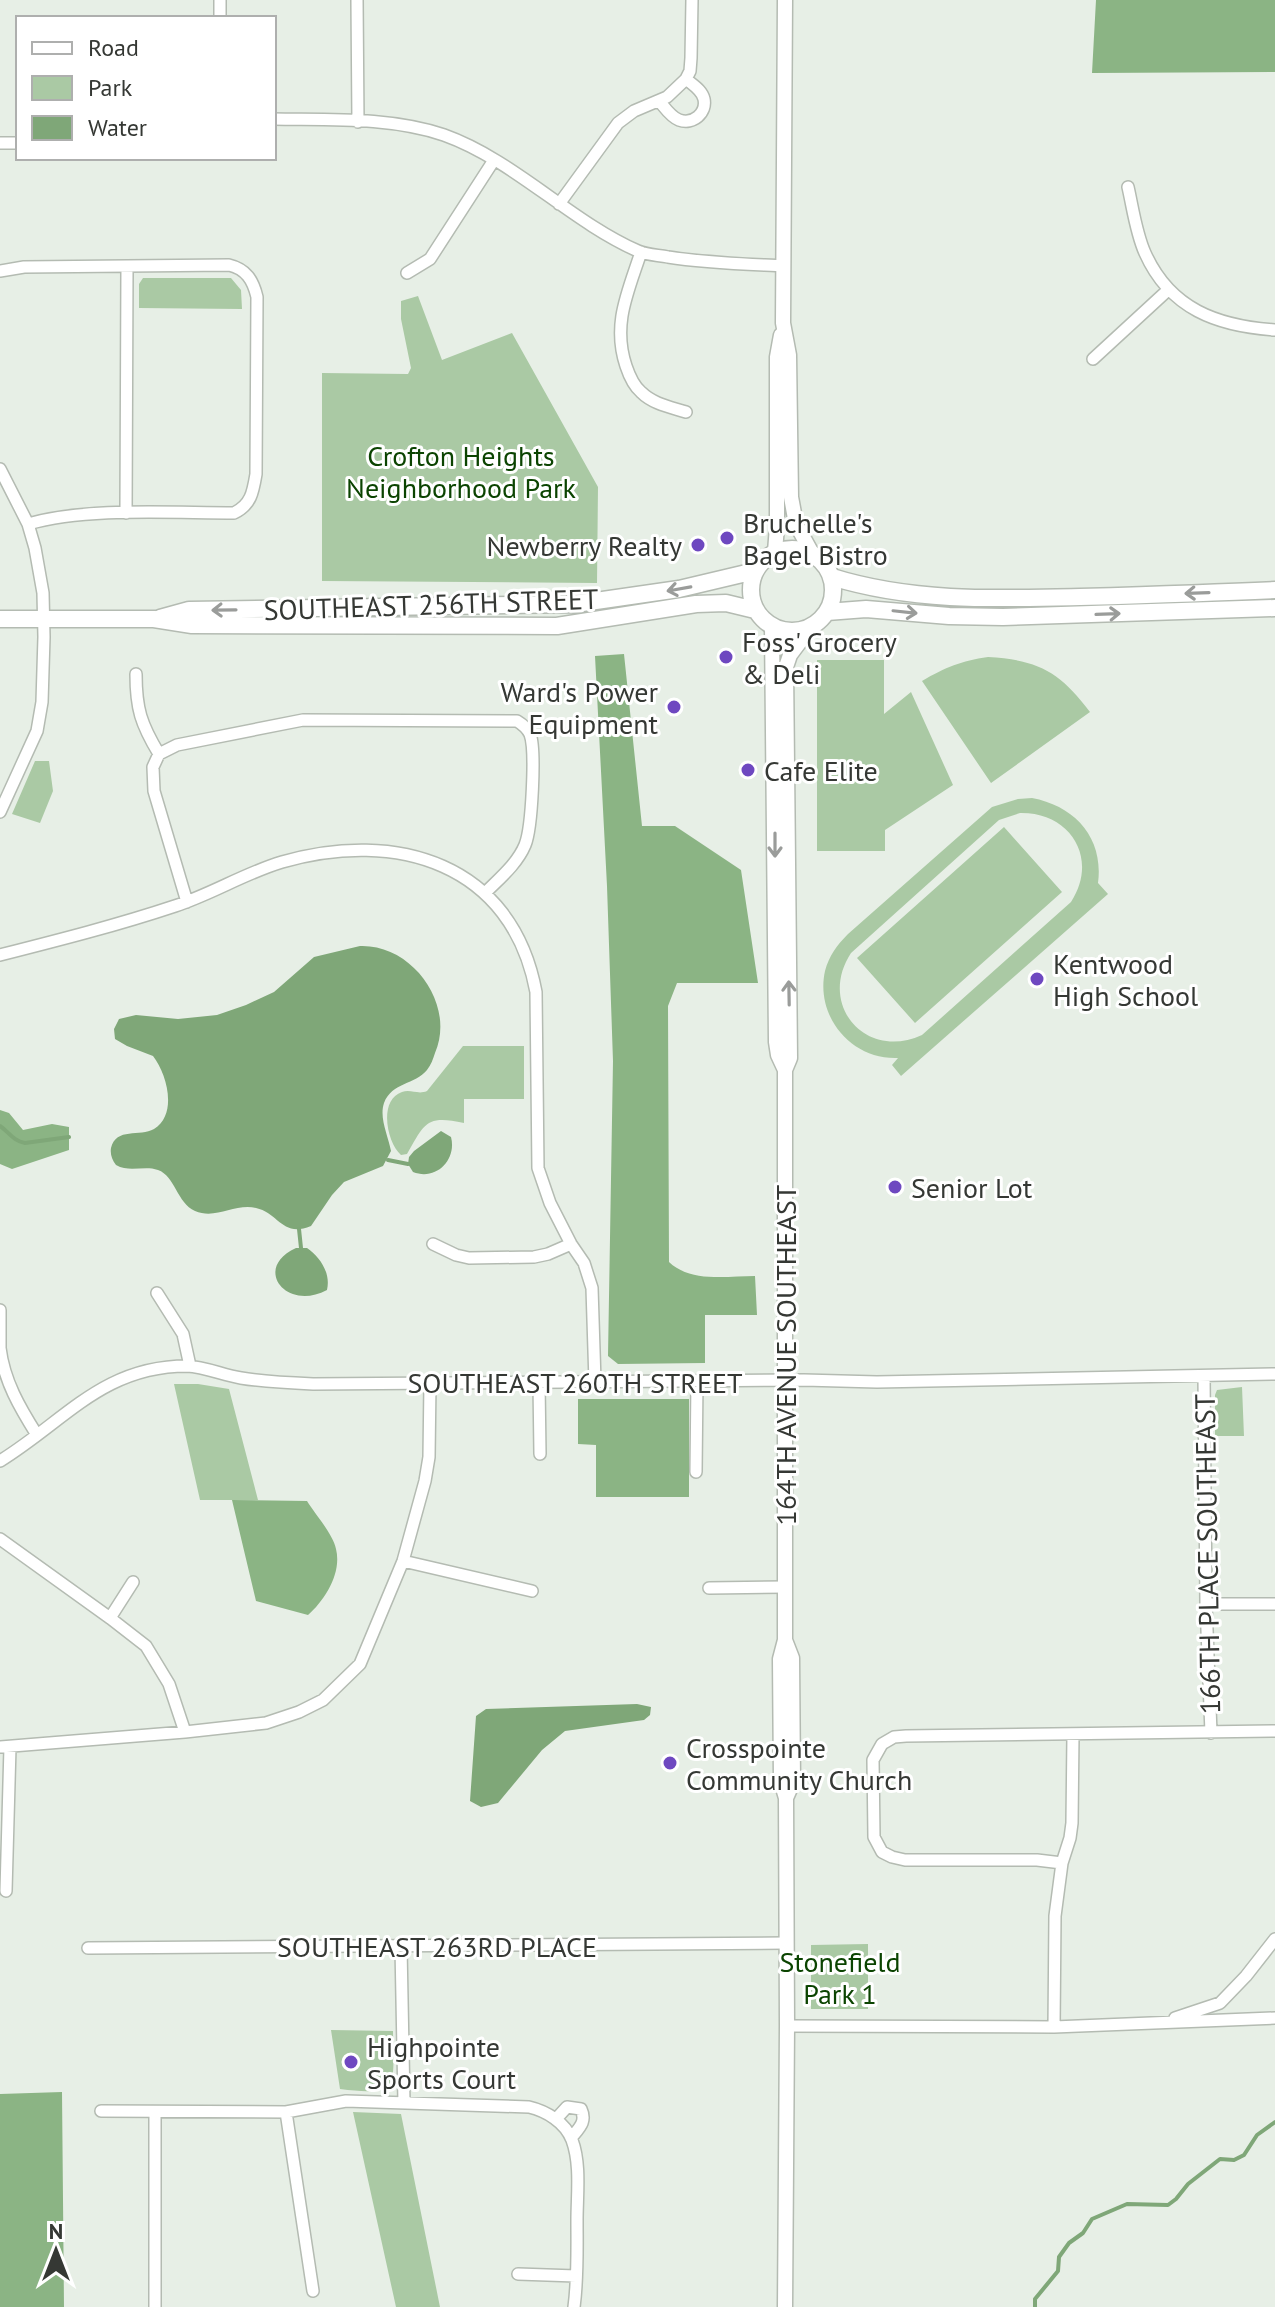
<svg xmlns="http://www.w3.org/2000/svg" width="1275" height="2307" font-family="'PT Sans',sans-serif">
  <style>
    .green { fill: #aac9a4; fill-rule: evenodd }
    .forest { fill: #8bb484 }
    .water { fill: #7fa778 }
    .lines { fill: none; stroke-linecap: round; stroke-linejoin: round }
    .stream { stroke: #7fa778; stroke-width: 4 }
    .minor-casing { stroke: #b4bbb2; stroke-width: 14 }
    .tertiary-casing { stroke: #b4bbb2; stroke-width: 17 }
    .secondary-casing { stroke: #b4bbb2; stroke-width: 19 }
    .minor { stroke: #fff; stroke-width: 11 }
    .tertiary { stroke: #fff; stroke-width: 14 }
    .secondary { stroke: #fff; stroke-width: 16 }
    .oneway { stroke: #9a9c9a }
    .poi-dot { fill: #6e48c0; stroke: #fff; stroke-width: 3 }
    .labels { text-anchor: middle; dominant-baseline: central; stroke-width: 6; stroke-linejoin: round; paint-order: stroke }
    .park-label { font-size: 28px; fill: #0b4401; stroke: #fff }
    .poi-label { font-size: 28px; fill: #353834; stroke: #fff; text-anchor: start }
    .street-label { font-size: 28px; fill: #353834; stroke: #fff }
  </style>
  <rect width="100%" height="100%" fill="#e7efe6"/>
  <path class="green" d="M143 278H231L241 290 242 309 139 308V284Z
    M418 296 442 360 512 333 598 487 597 583 322 581V373L408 374 411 368 401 319V301Z
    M988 657C1039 660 1060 672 1090 712L991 783 922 681C946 667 961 661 988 657Z
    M817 660H884V714L911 692 953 785 885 830V851H817Z
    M35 761H49L53 791 40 823 12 814Z
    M1032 798C1075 806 1104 838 1098 883L1108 894 901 1076 892 1065 898 1058C851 1060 815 1016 825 971 829 956 837 945 848 934L992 807 1018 799ZM1020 813C1071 812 1099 859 1071 902L922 1035C866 1061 817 1005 851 953L999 820Z
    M1004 827 1062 892 915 1023 857 958Z
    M463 1046H524V1099H464V1123C426 1115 425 1123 407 1154L401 1155C387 1143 378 1100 402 1092 411 1089 418 1095 427 1091Z
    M174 1384H198L229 1389 258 1500H200Z
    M1242 1387 1244 1436H1215V1395L1217 1390Z
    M868 1944V2009H811V1945Z
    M331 2030 393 2031C393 2084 402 2097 340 2089Z
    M353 2112 401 2114 440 2307H396Z"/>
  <path class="forest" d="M1096 0H1275V72L1092 73Z
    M624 654 642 826H675L741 870 758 983H677L668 1006 669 1262C691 1283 727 1276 755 1276L757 1315H705V1363L618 1364 608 1356 613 1061 607 886 595 656Z
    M0 1110 9 1113 23 1130 52 1124 69 1127V1150L12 1169 0 1164Z
    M578 1399H689V1497H596V1445L578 1444Z
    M232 1500 307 1501C315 1514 333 1534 336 1549 342 1573 325 1600 308 1615L256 1601Z
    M62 2092 64 2307H0V2094Z"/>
  <path class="water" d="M360 946C412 944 456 1004 435 1053 433 1059 431 1065 427 1070 415 1085 392 1082 384 1103 379 1118 388 1135 391 1151L383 1166 344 1182 332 1195 311 1226C282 1238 279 1213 256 1208 235 1203 216 1220 195 1211 177 1203 175 1176 158 1170 144 1165 130 1173 116 1165 112 1160 110 1154 111 1148 116 1127 140 1137 154 1129 178 1114 167 1074 153 1056L127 1046 115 1039 114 1029 119 1019 136 1015 178 1019 217 1015 246 1005 274 992 314 957Z
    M441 1131 451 1137C457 1160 436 1181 413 1172L408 1164 409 1157 414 1151Z
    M296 1248H307C320 1257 331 1273 327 1290 286 1312 252 1268 296 1248Z
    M637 1704 651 1707 650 1715 644 1720 565 1731 542 1750 498 1803 481 1807 470 1801 476 1716 486 1709Z"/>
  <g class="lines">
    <path class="stream" d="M0 1126C9 1132 13 1141 25 1143L69 1137
      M388 1160 408 1164
      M299 1229 301 1248
      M1035 2307V2299L1058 2271 1059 2257 1069 2243 1083 2233 1092 2219 1127 2204 1168 2205 1176 2199 1188 2184 1220 2159 1234 2160 1244 2155 1257 2135 1275 2122"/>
    <defs>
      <path id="minor" d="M220 0V18
        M357 0 358 122
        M660 102C665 108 671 117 679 120 693 125 707 113 704 99 702 90 693 85 686 79
        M274 119C330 120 390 117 444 135 514 160 570 221 638 251 647 255 658 255 668 257 706 263 745 264 784 266
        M0 143H18
        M1128 187C1133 209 1136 233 1145 253 1170 309 1217 326 1275 330
        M559 204 618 123 634 111 667 97 686 79 690 71 691 58 692 0
        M641 252C628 292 612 324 626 366 629 375 634 386 641 392 653 404 670 407 686 412
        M0 271 24 267 229 265C246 269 253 280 257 297L256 474C253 492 251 505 234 513 171 513 87 507 28 524
        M407 273 430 259 494 160
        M1093 359 1168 290
        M0 469 28 524 35 548 43 593 44 637 42 702 37 731 0 812
        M126 513 127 267
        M136 674C136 709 141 724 159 754L153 767 154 791 187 902
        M159 754 177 745 303 720 517 721C522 724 527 728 530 734 536 750 532 828 525 845 517 864 500 878 486 892
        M0 955C59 940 118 925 175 906 212 894 245 873 282 862 396 829 512 863 536 992L538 1168 550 1203 571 1244 584 1263 592 1288 595 1382
        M433 1244 456 1255 469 1258 534 1257 548 1254 571 1244
        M157 1293 183 1334 190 1366
        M0 1310C0 1323 0 1336 0 1348 4 1381 20 1408 37 1435
        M1204 1376 1206 1604 1211 1733
        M539 1383 540 1454
        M0 1461C65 1421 103 1366 187 1366 205 1367 223 1375 241 1378 265 1382 290 1383 314 1384L804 1380 877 1382 1275 1374
        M696 1472 697 1381
        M0 1539 110 1618 146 1646 169 1684 185 1732
        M403 1561 532 1591
        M709 1588 785 1587
        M1206 1604H1275
        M110 1618 133 1582
        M0 1747 185 1732 266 1723 299 1712 323 1700 360 1664 403 1561 425 1481 429 1457 430 1383
        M1062 1863 1037 1860H905L892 1857 882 1852 874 1837 873 1760 882 1744 894 1737 906 1736 1275 1731
        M6 1891 10 1747
        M401 1947 404 2103
        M88 1948 786 1943
        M1175 2018 1220 2003 1246 1976 1275 1939
        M787 2026 1054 2027 1275 2018
        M1054 2027 1055 1916 1062 1863 1070 1838 1072 1823 1073 1735
        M101 2111 286 2112 346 2101 529 2107C546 2111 565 2122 572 2140 581 2164 577 2195 577 2220 577 2249 578 2278 574 2307
        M155 2112V2307
        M286 2112 313 2291
        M556 2119 567 2107 581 2109C587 2122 579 2128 571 2138
        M518 2274 576 2276"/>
      <path id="tertiary" d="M785 0 783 323 789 355 791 497 796 524 813 555
        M775 552 777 526V357L781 335
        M772 627 776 1042 778 1055 785 1070V1640L780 1659 781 1781 786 1798 787 2026 785 2307
        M785 1070 790 1058 786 667 790 655 811 627
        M785 1640 792 1658 793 1782 786 1798"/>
      <path id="secondary" d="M751 590a41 41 0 1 1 82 0a41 41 0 1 1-82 0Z
        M832 577C912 602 996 599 1080 597 1145 595 1210 593 1275 590
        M827 612 866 609 949 616 1003 617 1275 608
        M160 618 189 610 575 604 679 589 755 571
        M0 619H154L192 625 557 626 696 604 726 603 755 610"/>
    </defs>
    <use href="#minor" class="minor-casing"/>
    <use href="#tertiary" class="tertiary-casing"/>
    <use href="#secondary" class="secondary-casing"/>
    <use href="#minor" class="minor"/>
    <use href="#tertiary" class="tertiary"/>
    <use href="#secondary" class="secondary"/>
  </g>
  <defs><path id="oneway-shaft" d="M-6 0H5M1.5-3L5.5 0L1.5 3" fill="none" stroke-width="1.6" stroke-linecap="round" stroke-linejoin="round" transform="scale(2)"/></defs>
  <g class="oneway">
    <use href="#oneway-shaft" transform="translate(679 589) rotate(170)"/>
    <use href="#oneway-shaft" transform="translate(1197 593) rotate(178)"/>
    <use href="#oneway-shaft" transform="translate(224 610) rotate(179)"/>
    <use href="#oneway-shaft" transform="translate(905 612) rotate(6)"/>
    <use href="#oneway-shaft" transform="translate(1108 614) rotate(-2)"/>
    <use href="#oneway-shaft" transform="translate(775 845) rotate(90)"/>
    <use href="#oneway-shaft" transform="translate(789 993) rotate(-91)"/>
  </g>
  <g class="poi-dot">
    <circle cx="727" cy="538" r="8"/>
    <circle cx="698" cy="545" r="8"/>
    <circle cx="726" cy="657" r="8"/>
    <circle cx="674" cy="707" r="8"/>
    <circle cx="748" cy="770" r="8"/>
    <circle cx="1037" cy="979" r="8"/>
    <circle cx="895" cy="1187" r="8"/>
    <circle cx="670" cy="1763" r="8"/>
    <circle cx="351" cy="2062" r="8"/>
  </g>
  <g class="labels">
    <g class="park-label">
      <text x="461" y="455">Crofton Heights<tspan x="461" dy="32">Neighborhood Park</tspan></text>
      <text x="840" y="1961">Stonefield<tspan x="840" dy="32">Park 1</tspan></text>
    </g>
    <g class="poi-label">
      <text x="743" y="522">Bruchelle's<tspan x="743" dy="32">Bagel Bistro</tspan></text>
      <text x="682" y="545" text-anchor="end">Newberry Realty</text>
      <text x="742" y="641">Foss' Grocery<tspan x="742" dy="32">&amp; Deli</tspan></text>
      <text x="658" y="691" text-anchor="end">Ward's Power<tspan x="658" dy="32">Equipment</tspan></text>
      <text x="764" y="770">Cafe Elite</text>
      <text x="1053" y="963">Kentwood<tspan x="1053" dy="32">High School</tspan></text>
      <text x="911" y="1187">Senior Lot</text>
      <text x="686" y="1747">Crosspointe<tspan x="686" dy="32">Community Church</tspan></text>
      <text x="367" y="2046">Highpointe<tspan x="367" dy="32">Sports Court</tspan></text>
    </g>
    <g class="street-label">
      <text transform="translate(431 604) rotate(-2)">SOUTHEAST 256TH STREET</text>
      <text transform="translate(785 1355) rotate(-90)">164TH AVENUE SOUTHEAST</text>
      <text x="575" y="1382">SOUTHEAST 260TH STREET</text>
      <text transform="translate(1207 1554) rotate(-91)">166TH PLACE SOUTHEAST</text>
      <text x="437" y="1946">SOUTHEAST 263RD PLACE</text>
    </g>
  </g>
  <rect x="16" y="16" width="260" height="144" fill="#ffffff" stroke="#aeafae" stroke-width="2"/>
  <rect x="32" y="42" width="40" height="12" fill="#ffffff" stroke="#aeafae" stroke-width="2"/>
  <text x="88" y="56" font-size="24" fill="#353834">Road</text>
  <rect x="32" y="76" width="40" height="24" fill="#aac9a4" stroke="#aeafae" stroke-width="2"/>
  <text x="88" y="96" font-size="24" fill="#353834">Park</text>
  <rect x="32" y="116" width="40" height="24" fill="#7fa778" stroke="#aeafae" stroke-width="2"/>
  <text x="88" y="136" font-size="24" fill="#353834">Water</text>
  <g transform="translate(56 2251)" stroke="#ffffff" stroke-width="6" paint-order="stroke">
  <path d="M0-6L14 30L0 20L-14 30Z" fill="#353834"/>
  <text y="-12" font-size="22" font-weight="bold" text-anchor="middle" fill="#353834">N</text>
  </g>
</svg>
